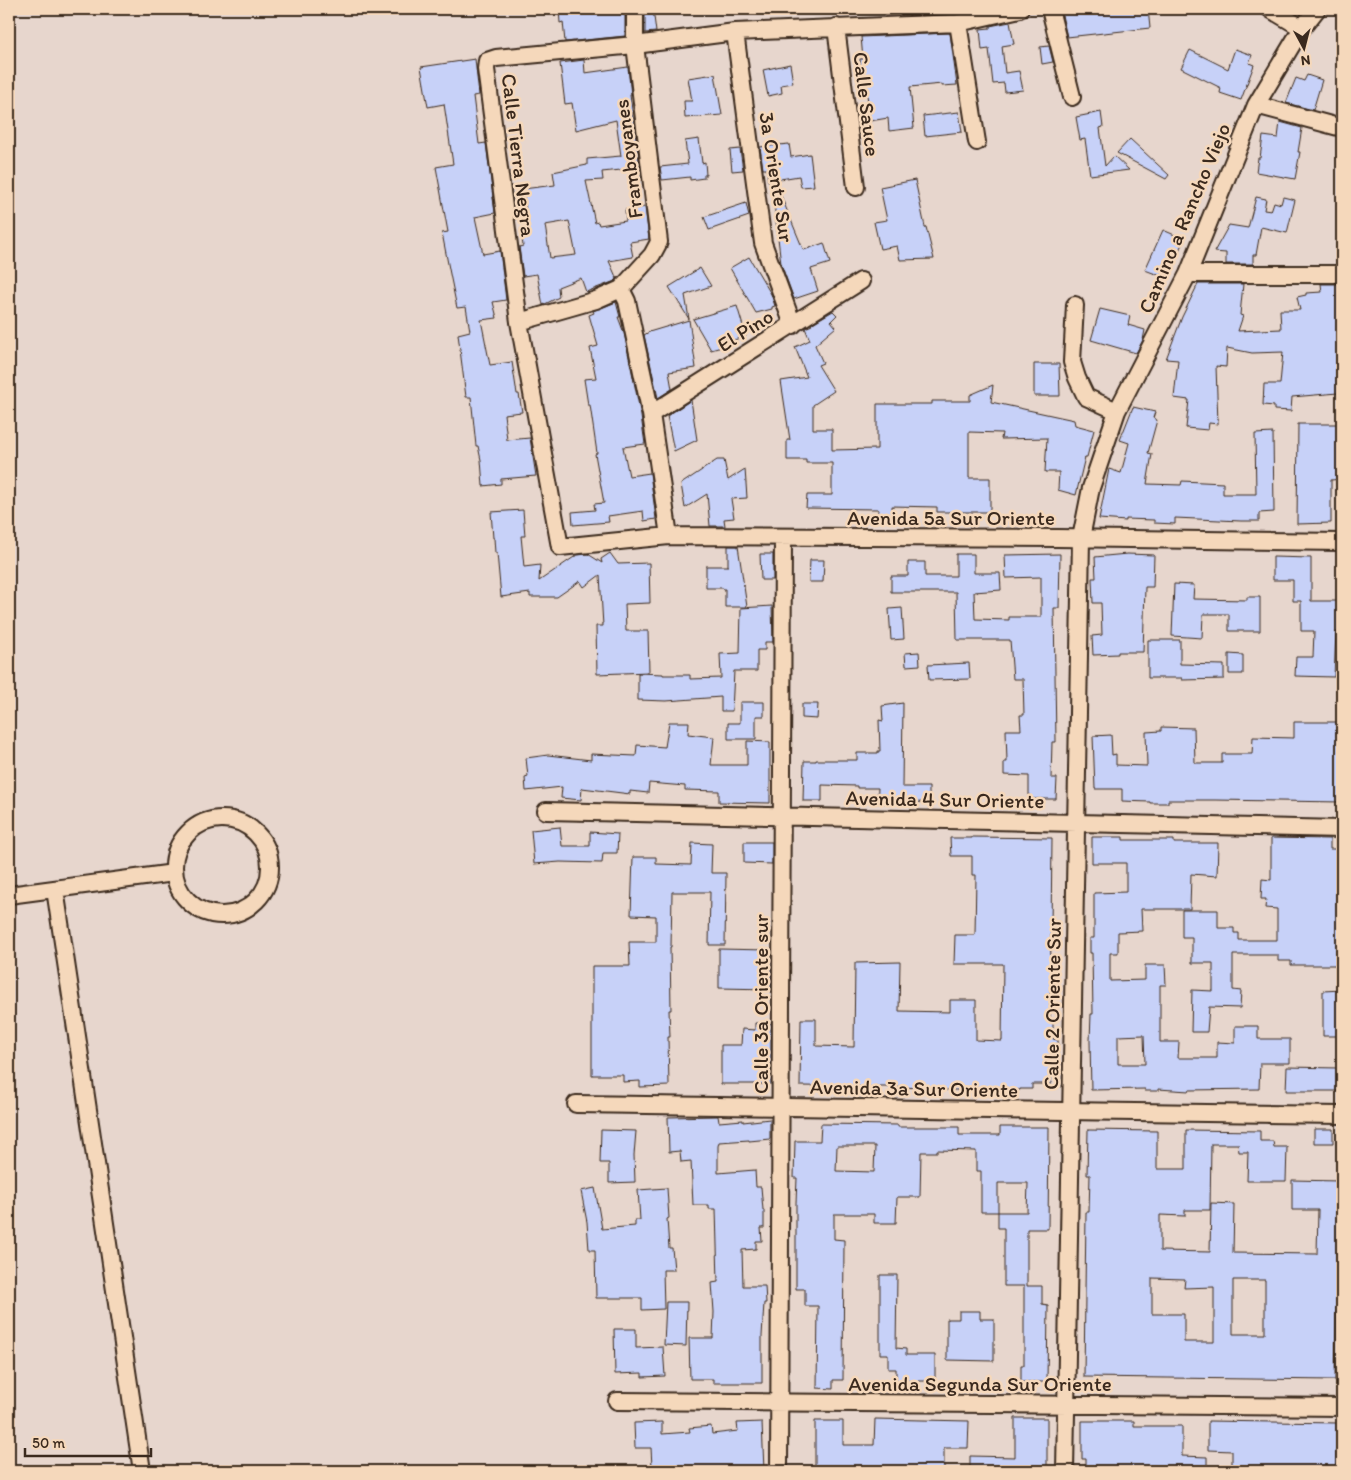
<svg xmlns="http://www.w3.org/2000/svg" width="1351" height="1480" font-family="Itim,sans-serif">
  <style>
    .building { fill: #c7d1f8; stroke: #3b2a1e; fill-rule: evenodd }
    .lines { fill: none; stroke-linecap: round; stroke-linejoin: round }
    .minor-casing { stroke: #3b2a1e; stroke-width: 20 }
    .minor { stroke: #f5d8bb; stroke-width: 16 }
    .labels { text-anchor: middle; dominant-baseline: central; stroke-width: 5; stroke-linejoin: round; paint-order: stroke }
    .street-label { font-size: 21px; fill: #3b2a1e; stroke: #f5d8bb }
  </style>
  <rect width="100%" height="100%" fill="#e7d6cd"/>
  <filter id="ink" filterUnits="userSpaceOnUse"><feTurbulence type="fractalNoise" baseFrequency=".02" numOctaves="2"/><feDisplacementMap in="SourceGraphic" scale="10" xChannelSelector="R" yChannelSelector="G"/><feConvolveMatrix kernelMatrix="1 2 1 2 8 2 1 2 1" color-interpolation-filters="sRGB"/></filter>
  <g filter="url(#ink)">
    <path class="building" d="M559 9H625V36L565 42 563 22 560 23Z
      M645 9H653L656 32 645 33Z
      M1084 9H1148L1150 28 1067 37 1061 11Z
      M1010 22 1014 44 1002 46 1005 73 1019 71 1023 90 1005 92 1004 83 993 84 989 49 982 50 980 29 990 28V26Z
      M950 33 957 85 942 86V84L910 87 914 128 889 131 888 118 870 121 866 85H862L860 59H863L861 37Z
      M1049 46 1053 62 1042 64 1040 47Z
      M1235 49 1252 55 1249 63 1254 65 1241 100 1220 93 1221 88 1181 68 1190 50 1228 69Z
      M475 59 479 95 473 96 479 144 486 143 495 213 475 217 483 254 500 251 506 300 493 302 497 318 481 320 490 365 512 362 517 394H519L522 412 504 414 507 440 530 438 536 476 501 479V484L483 486 481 460 478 446H476L471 397H466L458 334 470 331 466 307 457 308 450 274 442 233 448 232 436 167 453 164 444 104 428 107 421 67Z
      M584 60 585 73 628 67 631 95H630L640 168 602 172 603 180 586 181 595 223 598 222 599 225 626 221 625 210 645 207 649 239 630 242 633 257 609 261 617 279 615 281 586 292 581 278 558 287 559 297 543 305 537 274 523 276 519 247 523 246 521 229 528 228 523 189 555 185 553 172 587 165V159L621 156 616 120 576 130 572 103 565 104 560 63ZM569 221 576 255 550 258 545 225Z
      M790 64 793 83 781 85 782 93 768 96 763 70Z
      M715 74 722 115 685 118 684 101H692L688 78Z
      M1307 75 1322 80 1313 110 1286 103 1296 78 1304 81Z
      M959 112 962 132 925 136 923 116Z
      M1101 112 1103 127 1100 128 1105 166 1114 156 1129 170 1090 175 1085 139 1080 140 1076 117Z
      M1280 122 1302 128 1298 152H1300L1295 179 1256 172 1258 158H1260L1263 136 1278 138Z
      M699 139 702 163 705 162 706 175H704V178L690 180V177L662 180 660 167 688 164 685 141Z
      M1130 139 1169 175 1166 179 1117 153Z
      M789 144 791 157 810 154 814 186 801 187 799 176 768 181 767 169H763L760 147Z
      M740 149 743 170 732 171 730 150Z
      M915 180 925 227H926L934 259 900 260 897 246 880 249 874 222 887 220 880 187Z
      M776 184 803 249 804 250 824 243 830 263 811 269 818 291 794 299 781 264 772 185Z
      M1256 197 1266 199 1264 210 1271 211 1274 202 1281 204 1283 197 1295 200 1287 233 1261 227 1256 255H1253V264H1226V253L1214 252 1229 225 1248 228Z
      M746 203 749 216 709 230 704 217Z
      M1163 230 1184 239 1174 262 1165 260 1161 276 1145 270Z
      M749 257 771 294 775 306 772 307V309L756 313 730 268Z
      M700 268 711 286 685 295 689 319 669 287Z
      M1198 284H1243L1240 315 1243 316 1238 331 1281 329 1280 310H1300L1297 297 1306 295V293L1322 292 1321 284H1342V356H1339L1338 393 1292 397 1291 411 1274 410V406L1263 405 1264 384H1280L1283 352 1252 353 1227 348 1226 367 1216 366 1218 424 1209 423 1208 430 1186 428 1189 400 1174 398 1178 360 1166 359 1182 317Z
      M616 302 620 317H618L624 333 641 416 645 444 623 447 629 476 650 473 656 519 644 521 643 511 608 516 609 522 573 525 572 512 595 510 594 504 604 503 595 454 597 453 590 405H588L584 379 596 378 590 348 598 346 589 315 594 313 593 311Z
      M737 306 746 336 731 341 732 344 711 350 693 319Z
      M1100 309 1130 316 1128 325 1145 330 1143 340 1136 353 1091 340Z
      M833 311 837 315 831 321 836 327 815 345 823 363 818 365 834 391 813 405V429H832V450L877 449V404H932V401H970V395L993 385 991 402 1074 420 1075 425 1094 430 1087 457H1085L1076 495 1058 490 1059 472H1045L1047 438 1001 439 1002 433 969 432V478H990V512H937V507L892 506 893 520H878V509L806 508 807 495H832V463H806V460H787V440H790L781 381 807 377 795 347 810 340 805 328 812 325 811 324Z
      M689 320 696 368 669 372 672 389 658 398 644 335 649 332Z
      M1034 364H1059L1060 396H1034Z
      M691 400 697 440 674 451 667 416Z
      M1133 407 1155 412 1153 418 1157 420 1148 453 1152 454 1147 484 1181 485 1182 481 1223 483V494H1256L1255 434 1273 433 1274 512 1259 513V521H1241L1175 518V524L1154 523V520L1126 519V521L1099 519 1109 469 1121 473 1129 443 1120 440Z
      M1298 424H1342V479L1331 480V523L1297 524Z
      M717 460H724L728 480 745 469 747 498 731 499 734 518 724 519 725 526H710L707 494 685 508 681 484Z
      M523 510 525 536H521L524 567 540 565 539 581 577 555 588 554 602 563 601 559 610 553 618 564 649 563 650 603 625 604 626 631H648L649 672 597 674 596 626H603L600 575 584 587 580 581 557 597H530V593L501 597 497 553H495L494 538H493L491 512Z
      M728 546H738L747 607H725V589H723V588H706V566H728Z
      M760 554H773V580H761Z
      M956 554H974V573H1000L1001 590 974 592 975 619 1009 620V617H1041V577L1006 578 1005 555 1060 554 1059 608H1054L1056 742H1052L1051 778H1057L1056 799H1029V776L1004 775V762H1007L1006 730H1021L1020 715H1024L1023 679H1013L1010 640H957L956 592H891V576H908V562H925V576H956Z
      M1127 554 1154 555 1153 587H1145L1143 652H1118V654L1093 655 1092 636 1102 635 1101 603H1093L1092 578H1096L1095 557Z
      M1273 557 1311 558V601H1342V632H1336L1334 677 1295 676 1296 657H1313L1314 631H1301V601H1293V580H1273Z
      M810 560H824L823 582H809Z
      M1174 584 1194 585 1193 599 1247 600V597H1260V631H1229V614H1203L1202 638 1172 636Z
      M772 606 773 642H765V650H757V671H734L732 711H721V697L666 701 638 700V673L663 674V675H690V679L721 678 720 654 740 653 741 608Z
      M902 608 904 639 891 640 889 609Z
      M1148 640H1180V664L1224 665V679L1182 680V678H1148Z
      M919 652 920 665 906 666 905 653Z
      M1229 654 1243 655V674H1229Z
      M969 663 970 679 929 680 928 665Z
      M740 702H764V716H756V739H728V723H740Z
      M903 703 902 787H929V802L877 803 878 788H857V786L822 785V801H803L804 761H816V760H857V753H878V751H880L879 720 883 721 882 706Z
      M802 704H818L817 719 802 718Z
      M669 722H689L688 734 714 737 711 765H747V741L770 742V803L719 802V791L685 790V786L649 783 648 793 630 791V794L582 788 581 800 561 798 562 787 526 791 525 778 528 777 526 758 548 755 591 760V754L636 756 637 745 665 747Z
      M1294 722H1342V802L1215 800H1168V803H1150V802L1122 801V789H1095L1093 736 1111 735 1112 755 1116 754V765L1147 766 1146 732 1161 731V727L1194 728 1195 763H1222V754H1252L1253 737 1294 738Z
      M560 827 562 846H590V832L618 834 617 853H603L602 863 560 862 534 864 531 830Z
      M972 837 1052 838 1050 1021H1053V1039L1058 1040V1053H1051V1084H1032V1089H1020V1090H1005V1088H970V1090H936V1088L884 1087 800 1086 801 1019H816V1046L854 1047 855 963 900 962 899 1011 950 1012V1000H976V1040L1002 1041 1003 964H954L955 935H975L976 875H972V856H951L950 838H972Z
      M1092 837H1123V840H1174V843H1218L1217 876 1191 874 1190 909H1141L1142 931 1118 932V953H1110V981L1145 980V965H1165L1166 985H1160V1042H1179L1178 1058H1217V1042L1235 1043V1026H1258V1039H1290V1063H1260L1259 1089 1189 1090V1091L1158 1089V1091H1145V1089L1091 1090 1090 1041 1091 1014H1093L1092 953H1090V938H1094V893L1126 892V863H1092ZM1144 1035 1145 1064H1118V1036Z
      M1271 838 1330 839V849H1342V885H1340V965H1291V961H1278V955H1233V990L1241 991 1240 1008 1209 1007 1207 1032H1191L1192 990 1213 991V963H1192V937H1182V910H1218V928H1234V933H1239V940H1277V909L1265 908 1266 899H1261L1262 879 1271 880Z
      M744 842H772V864L744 863Z
      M692 843 712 844 711 873H726L725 945H709L710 892H672L671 947H670L671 1010H669L670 1037H668L669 1086 640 1087V1081L623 1082V1075H592V966H630L629 942H656V916L631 915 633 857H656V864L691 865Z
      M719 949 767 950 766 968H771V989L719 988Z
      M1342 990V1036H1323V991Z
      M755 1023H771V1084H721V1045H741L742 1029 755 1030Z
      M1287 1067 1338 1068V1091H1286Z
      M718 1116 719 1122 743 1120V1122L770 1119V1139L749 1141V1140L719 1142 718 1146V1173L755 1170 756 1187H761L763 1210H764V1228H761L762 1241H756V1249L742 1250 743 1286H765L766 1303H764L762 1336V1383H713V1379H690L689 1338H713L714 1312 712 1283 718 1282 716 1209H709V1205H693L691 1161 681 1162 680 1151 669 1152 668 1117Z
      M821 1124 898 1125V1127H959V1135H1000V1127H1049L1048 1229H1027V1286H1042V1304L1048 1305 1047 1382H1021V1365H1024V1286H1004V1228H998V1212H981V1171H976V1151L937 1150V1152H921L920 1197H897L896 1223H874V1214H834V1239L844 1240 843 1380H833V1389L817 1388 818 1306H805V1289H796V1203L797 1178H794L795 1141H820ZM837 1146H875L874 1172 836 1171ZM998 1183H1028L1027 1212H998Z
      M1314 1129H1333V1143H1314Z
      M601 1130 636 1131 634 1155 635 1182 609 1183V1163H600Z
      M1088 1130 1157 1131V1169H1186V1130L1260 1131V1141H1273L1274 1147H1287L1286 1181H1247L1248 1152H1239L1238 1144H1211L1210 1210H1185V1216L1160 1215V1251L1210 1252 1211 1203 1234 1204 1233 1253 1317 1254 1318 1210H1292V1180L1339 1181 1335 1380 1084 1377 1086 1212H1089L1090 1175H1087ZM1152 1278 1185 1279 1184 1288 1214 1287V1342H1184V1314H1152ZM1233 1280H1265V1334H1233Z
      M595 1188 602 1229 635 1226V1220H640L638 1190 667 1188 669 1218 667 1219 669 1248H672L674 1270H663L664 1309 642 1310V1298H596L595 1250H589L587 1222 581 1191Z
      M880 1275H897L896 1348 906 1349V1355H935V1381H896V1369H888V1354H880Z
      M666 1302H687L686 1346 664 1345Z
      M959 1311H980V1319H994V1361L947 1360V1319H959Z
      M614 1329H636V1348L663 1347 665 1376 642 1377V1373L615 1374Z
      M1015 1418H1047V1471H970V1456L1015 1457Z
      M875 1419 969 1421 968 1448H944V1471H815V1421H843V1445H874Z
      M1082 1421H1134V1426H1182V1456L1207 1457V1471H1086V1459H1082Z
      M1208 1421 1337 1423 1336 1470 1232 1471V1451L1208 1450Z
      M662 1422V1434L690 1432 689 1428 711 1426 712 1434 738 1431 737 1423 762 1422 764 1471H661V1467H652L651 1448H635L634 1423Z"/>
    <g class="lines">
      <defs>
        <path id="minor" d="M1020 9 958 23 735 32 635 45 496 58 487 61 486 69 519 322 560 547 669 536 1057 538 1342 542
          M1050 9 1072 97
          M1270 9 1302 28
          M958 23 977 142
          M836 27 856 187
          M735 32 763 243 793 325
          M1256 105 1342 128
          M1188 274H1342
          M621 289 627 301 651 414 669 536
          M1075 305 1072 362 1077 378 1086 397 1117 411
          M519 322 596 300 621 289 652 255 659 242 635 45V9
          M651 414 861 281
          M546 811 1342 829
          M174 867a48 48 0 1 1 96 0a48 48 0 1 1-96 0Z
          M55 889 142 1471
          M9 895 174 873
          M576 1104 1342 1115
          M617 1401 1342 1407
          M779 1471 783 537
          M1065 1471 1081 538 1091 488 1117 411 1188 274 1256 105 1302 28 1317 9"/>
      </defs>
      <use href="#minor" class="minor-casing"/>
      <use href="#minor" class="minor"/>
    </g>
  </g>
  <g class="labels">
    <g class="street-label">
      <text transform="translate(867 104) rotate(83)">Calle Sauce</text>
      <text transform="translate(519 155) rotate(83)">Calle Tierra Negra</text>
      <text transform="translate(628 159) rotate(-97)">Framboyanes</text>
      <text transform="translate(777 177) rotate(81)">3a Oriente Sur</text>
      <text transform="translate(1184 218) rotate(-67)">Camino a Rancho Viejo</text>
      <text transform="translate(745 330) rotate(-32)">El Pino</text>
      <text x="951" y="517">Avenida 5a Sur Oriente</text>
      <text transform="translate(945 799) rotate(1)">Avenida 4 Sur Oriente</text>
      <text transform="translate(760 1004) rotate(-90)">Calle 3a Oriente sur</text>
      <text transform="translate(1052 1004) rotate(-89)">Calle 2 Oriente Sur</text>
      <text transform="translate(914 1088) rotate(1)">Avenida 3a Sur Oriente</text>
      <text x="980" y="1383">Avenida Segunda Sur Oriente</text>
    </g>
  </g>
  <rect width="1351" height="1480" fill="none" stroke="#f5d8bb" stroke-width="30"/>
  <rect x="15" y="15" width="1321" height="1450" fill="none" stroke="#3b2a1e" stroke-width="2" filter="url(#ink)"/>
  <g transform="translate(1304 48) rotate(173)" stroke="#f5d8bb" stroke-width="4" paint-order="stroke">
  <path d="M0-4L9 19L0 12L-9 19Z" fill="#3b2a1e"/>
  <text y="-8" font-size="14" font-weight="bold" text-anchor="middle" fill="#3b2a1e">N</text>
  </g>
  <path d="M25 1448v8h126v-8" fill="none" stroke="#3b2a1e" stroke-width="2.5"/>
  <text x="32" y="1448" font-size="15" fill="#3b2a1e" stroke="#f5d8bb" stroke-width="4" paint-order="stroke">50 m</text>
</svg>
